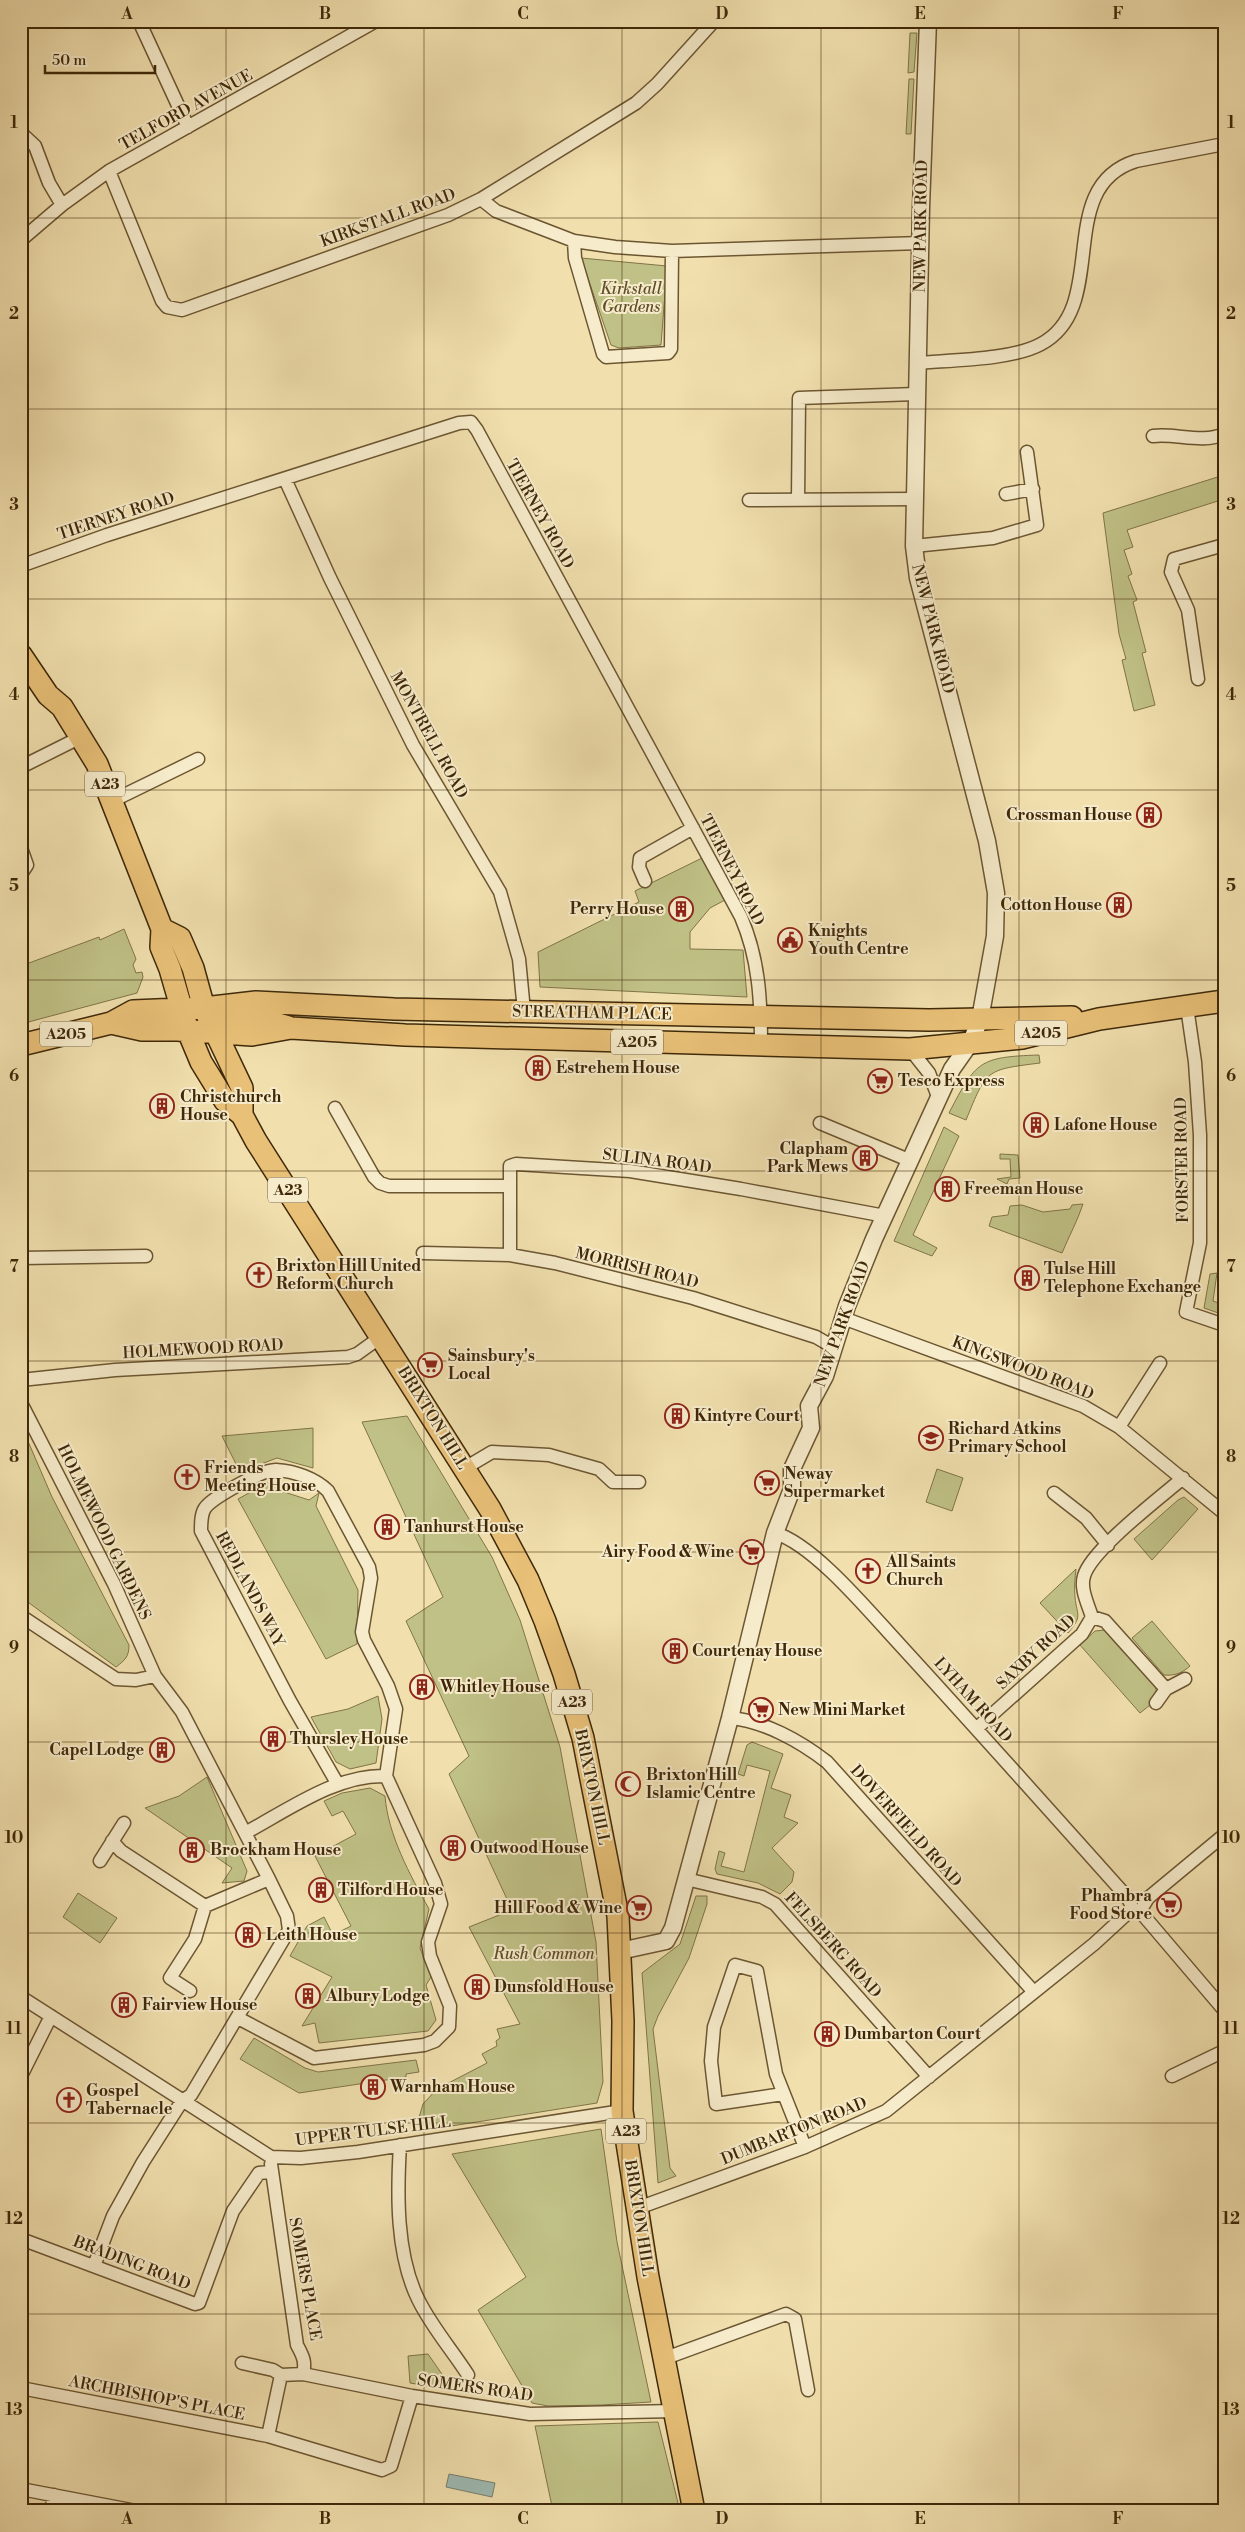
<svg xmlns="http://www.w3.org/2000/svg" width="1245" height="2532" font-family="'Libre Bodoni',serif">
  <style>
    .green { fill: #c0c186; stroke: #807448 }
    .water { fill: #9ebbb4; stroke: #788070 }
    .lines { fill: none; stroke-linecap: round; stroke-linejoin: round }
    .minor-casing { stroke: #6c5632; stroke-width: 15 }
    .tertiary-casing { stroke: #6c5632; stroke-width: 19 }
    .trunk-casing { stroke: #3f2809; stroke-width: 24 }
    .minor { stroke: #f6ebca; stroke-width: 12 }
    .tertiary { stroke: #f6ebca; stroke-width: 16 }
    .trunk { stroke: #e8c077; stroke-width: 21 }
    .grid { fill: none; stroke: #3f2809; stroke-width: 1; stroke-opacity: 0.55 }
    .labels { text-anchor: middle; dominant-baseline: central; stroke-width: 4; stroke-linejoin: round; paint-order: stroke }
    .shield { fill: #f6ebca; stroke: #766243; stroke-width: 1 }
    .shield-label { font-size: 15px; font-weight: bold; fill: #3f2809 }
    .street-label { font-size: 16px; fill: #3f2809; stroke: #f6ebca }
    .park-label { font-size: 16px; font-style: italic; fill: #5f4e28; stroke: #f6ebca }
    .poi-label { font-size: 16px; font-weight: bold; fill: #3f2809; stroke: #f6ebca; text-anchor: start }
    .neatline { fill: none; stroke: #3f2809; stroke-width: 2 }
    .grid-label { font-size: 16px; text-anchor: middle; font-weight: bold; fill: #3f2809 }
  </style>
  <rect width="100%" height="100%" fill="#f1e0ae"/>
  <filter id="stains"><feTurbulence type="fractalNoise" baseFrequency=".004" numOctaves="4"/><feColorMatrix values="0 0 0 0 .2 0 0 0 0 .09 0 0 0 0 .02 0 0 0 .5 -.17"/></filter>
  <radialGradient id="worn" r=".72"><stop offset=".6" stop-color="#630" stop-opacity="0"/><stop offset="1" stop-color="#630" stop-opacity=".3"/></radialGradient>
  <path class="green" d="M910 33H917L914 72 908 73Z
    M909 79H914L911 134H906Z
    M581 258 667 266 661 345 619 348 611 345Z
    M1224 475V499L1127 530 1133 547 1124 550 1132 574 1128 576 1137 600 1133 602 1146 652 1142 653 1155 705 1134 711 1122 660 1126 659 1119 634 1103 513Z
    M702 858 725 900 710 908 690 932V949L743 950 747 997 540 987 538 952 639 902 635 891Z
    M124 929 136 959 133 965 136 973 142 972 143 977 137 993 21 1024V966L99 937 100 940Z
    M1039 1055 1040 1063C985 1070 987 1069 966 1120L949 1113C976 1061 979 1057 1039 1055Z
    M944 1127 959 1136 913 1235 937 1248 932 1256 894 1241Z
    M1000 1154 1018 1155 1020 1178 1009 1179 1007 1184 997 1179 1011 1177 1010 1159H1000Z
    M1083 1204C1077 1222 1069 1236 1062 1253L989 1226 992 1217 1008 1215 1010 1206 1022 1205 1043 1212 1070 1209 1072 1205Z
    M1217 1273 1213 1301 1224 1305V1315L1204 1308 1210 1274Z
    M407 1416 492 1557 520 1620 560 1747 596 1942 603 2082 597 2103 426 2130 418 2121 423 2104 437 2089 487 2063 482 2054 497 2046 496 2041 500 2038 497 2029 520 2024 469 1927 512 1910 449 1774 469 1756 406 1621 443 1597 362 1422Z
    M21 1425 52 1497 129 1645C129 1657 125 1660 116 1667L21 1597Z
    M313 1428V1468L277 1458 240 1472 222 1436Z
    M937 1469 963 1478 952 1511 926 1502Z
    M267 1483H278L281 1491 309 1500 319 1493 316 1506 358 1590 357 1644 326 1659 238 1499Z
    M1184 1497 1198 1509 1152 1560 1134 1539 1178 1500Z
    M1076 1569C1075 1578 1074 1587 1075 1597 1077 1617 1083 1615 1068 1633L1040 1603Z
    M1152 1621 1190 1666C1182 1673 1175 1676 1164 1675L1132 1638Z
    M1105 1630 1155 1685 1157 1694 1150 1705 1140 1713 1080 1645 1095 1631Z
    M378 1696 382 1719 376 1763 350 1769 336 1762 311 1717 348 1709Z
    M752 1742 783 1754 771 1788 791 1795 784 1817 798 1823 772 1848 794 1872 792 1882 780 1894 758 1883 717 1874 715 1869 719 1851 725 1853 721 1866 744 1872 770 1771 747 1765 744 1776 738 1774 747 1745Z
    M207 1777 247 1871 244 1881 222 1883 232 1868 145 1808 179 1796Z
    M370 1788 385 1796C388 1835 410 1875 429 1909L420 1948 431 1977 426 1985 436 2020 428 2031 319 2043 315 2023 302 2026 332 1977 290 1956 307 1926 324 1917 333 1935 351 1926 315 1856 356 1834 343 1811 332 1816 324 1801 342 1793Z
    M78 1893 117 1918 100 1943 63 1917Z
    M696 1896H707V1904L689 1958 658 2016 653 2029 670 2168 676 2176 658 2183 642 1973 680 1944Z
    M254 2038 305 2068 318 2072 416 2060 419 2072 406 2074V2077L299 2093 240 2059Z
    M601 2129 617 2242 651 2402 601 2405 548 2406 532 2403 478 2310 526 2277 452 2154Z
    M428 2354 453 2390 410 2383 408 2356Z
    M658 2422 680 2511H553L535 2426Z"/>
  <path class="water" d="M449 2474 495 2483 492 2497 446 2487Z"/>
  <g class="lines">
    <defs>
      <path id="minor" d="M139 21 188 127
        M21 133 35 146 49 183 62 205
        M109 171 162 301 167 307 182 310 448 215 481 199 636 103 657 84 714 21
        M481 199 496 211 574 241
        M21 240 62 205 109 171 376 21
        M672 251 615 247 574 241 575 258 603 354 606 357 668 353 671 349 672 251 921 243
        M917 363C951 360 1012 360 1041 344 1112 306 1052 187 1136 161L1224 144
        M1153 436C1176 433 1202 444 1224 434
        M285 479 330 578 413 745 500 892 519 959 524 1011
        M1006 494 1033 489
        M749 500 914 499
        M798 500 799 398 916 394
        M914 546 993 538 1037 525 1027 452
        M26 564 107 535 459 423 471 422 477 430 741 917C759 959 761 1000 761 1045
        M1198 679 1188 610 1171 572 1174 559 1224 545
        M21 767 81 737
        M112 801 198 759
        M21 848 27 865 21 874
        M645 881 639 867 640 858 693 828
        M1187 1007 1195 1062 1200 1135V1243L1186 1312 1224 1325
        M910 1049 929 1073 939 1099
        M335 1108 374 1177 380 1183 389 1186H509
        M820 1123 911 1161
        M423 1253 510 1255 555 1263 693 1298 816 1337 835 1348
        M510 1255V1166L516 1164 630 1171 741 1189 885 1216
        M21 1258 146 1256
        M843 1318 1083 1406 1119 1427 1224 1513
        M21 1380 115 1370 348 1357 357 1354 382 1336
        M21 1403 114 1584 155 1676 182 1712 269 1879 287 1916 289 1930 191 2095 182 2101 143 2162 113 2216 94 2266
        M1119 1427 1160 1363
        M465 1468 492 1452 549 1455 599 1469 613 1482H639
        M1054 1493 1086 1518 1108 1545
        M21 1616 116 1679 136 1680 155 1676
        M1092 1617 1105 1621 1166 1689
        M1156 1703 1166 1689 1185 1679
        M730 1718C764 1721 800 1741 827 1762L1033 1991
        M977 1728 1082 1634 1092 1617C1088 1604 1080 1589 1084 1576 1091 1550 1161 1497 1183 1478
        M337 1783 290 1701 201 1531C201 1523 201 1514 205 1508 212 1498 263 1469 276 1470 294 1471 315 1478 328 1491L369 1567 371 1578 362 1632 364 1640 388 1686 396 1709 386 1776
        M245 1833C288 1810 337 1774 386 1776
        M1224 1835 1148 1898 1142 1908 1144 1916 1224 2010
        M112 1841 121 1851 205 1906 269 1879
        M100 1861 124 1823
        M686 1879 762 1897 775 1904 929 2077
        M190 1991 170 1978 195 1939 205 1906
        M21 1997 271 2157 301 2158 358 2152 622 2111
        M238 2018 314 2058 424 2045 435 2041 449 2027 450 2006 430 1956 428 1942 441 1904 435 1883 386 1776
        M21 2076 51 2016
        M1172 2076 1224 2051
        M783 2094 716 2104 711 2061 714 2027 735 1965 757 1971 776 2074 805 2147
        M400 2145C397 2194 396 2254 418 2299 431 2326 452 2350 468 2375
        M638 2208 805 2147 886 2111 1094 1944 1131 1910V1904L1127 1897C1052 1813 977 1729 901 1646 871 1614 815 1545 775 1533
        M21 2239 195 2304 199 2303 233 2211 259 2173 270 2172
        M663 2359 786 2314 795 2319 808 2390
        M242 2363 273 2370 281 2375 303 2374C306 2362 303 2356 297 2345L271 2164
        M303 2374 412 2396 530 2414 675 2411
        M21 2388 268 2436 382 2470 391 2466 412 2396
        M268 2436 281 2375
        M21 2489 136 2511
        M51 2511 54 2495"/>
      <path id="tertiary" d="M620 1951 666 1941 673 1928 730 1718 775 1533 792 1489V1469L811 1428 809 1406 825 1376 847 1306 874 1239 952 1069 971 1042 980 1019 995 936 996 893 987 841 918 578 914 546 921 207 928 21"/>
      <path id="trunk" d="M21 655 48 695 62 707 97 764 162 929 161 947 170 969 188 1031 201 1062 225 1101 242 1115 256 1141 490 1509 528 1580 545 1621 564 1674 583 1738 618 1916 623 2021 622 2111 648 2277 694 2511
        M162 929 180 938 193 968 204 1008 242 1088V1115
        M204 1008 256 1002 394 1009 929 1020 1072 1017
        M111 1023 142 1030H177L252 1035 291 1028 405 1035 910 1049 1022 1038 1099 1019 1224 1001
        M21 1045 111 1023 133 1011 204 1008 238 1019H261L289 1027"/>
    </defs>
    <use href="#minor" class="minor-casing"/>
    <use href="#tertiary" class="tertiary-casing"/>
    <use href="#trunk" class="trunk-casing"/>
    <use href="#minor" class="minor"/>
    <use href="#tertiary" class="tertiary"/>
    <use href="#trunk" class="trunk"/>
  </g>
  <path class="grid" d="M226 21V2511M424 21V2511M622 21V2511M821 21V2511M1019 21V2511M21 218H1224M21 409H1224M21 599H1224M21 790H1224M21 980H1224M21 1171H1224M21 1361H1224M21 1552H1224M21 1742H1224M21 1933H1224M21 2123H1224M21 2314H1224"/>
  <defs>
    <symbol id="building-ring" viewBox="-11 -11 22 22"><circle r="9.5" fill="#f6ebca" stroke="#8f2418" stroke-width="1.5"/><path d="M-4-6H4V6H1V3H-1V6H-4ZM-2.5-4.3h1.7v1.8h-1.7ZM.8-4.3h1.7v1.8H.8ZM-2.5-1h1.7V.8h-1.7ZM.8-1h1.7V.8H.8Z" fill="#8f2418"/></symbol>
    <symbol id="civic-ring" viewBox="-11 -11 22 22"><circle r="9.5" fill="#f6ebca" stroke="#8f2418" stroke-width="1.5"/><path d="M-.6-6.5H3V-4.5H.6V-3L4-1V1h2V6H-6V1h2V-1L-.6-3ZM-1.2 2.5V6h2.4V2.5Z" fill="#8f2418"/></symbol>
    <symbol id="supermarket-ring" viewBox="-11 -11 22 22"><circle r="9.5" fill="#f6ebca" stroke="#8f2418" stroke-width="1.5"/><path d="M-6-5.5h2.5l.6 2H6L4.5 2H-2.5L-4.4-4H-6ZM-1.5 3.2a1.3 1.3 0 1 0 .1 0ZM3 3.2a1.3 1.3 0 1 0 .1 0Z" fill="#8f2418"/></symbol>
    <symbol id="church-ring" viewBox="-11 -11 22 22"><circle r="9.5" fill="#f6ebca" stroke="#8f2418" stroke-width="1.5"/><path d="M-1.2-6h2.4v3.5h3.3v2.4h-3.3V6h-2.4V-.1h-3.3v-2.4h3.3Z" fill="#8f2418"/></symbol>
    <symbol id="school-ring" viewBox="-11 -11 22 22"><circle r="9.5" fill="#f6ebca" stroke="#8f2418" stroke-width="1.5"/><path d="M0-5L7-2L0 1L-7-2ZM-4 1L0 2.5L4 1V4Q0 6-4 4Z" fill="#8f2418"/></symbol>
    <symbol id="mosque-ring" viewBox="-11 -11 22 22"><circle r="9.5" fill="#f6ebca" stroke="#8f2418" stroke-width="1.5"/><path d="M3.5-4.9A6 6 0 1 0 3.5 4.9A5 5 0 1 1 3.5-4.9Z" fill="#8f2418"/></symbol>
  </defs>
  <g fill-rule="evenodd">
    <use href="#building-ring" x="1135" y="801" width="28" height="28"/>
    <use href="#building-ring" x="1105" y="891" width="28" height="28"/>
    <use href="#building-ring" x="667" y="895" width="28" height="28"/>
    <use href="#civic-ring" x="776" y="926" width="28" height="28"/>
    <use href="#building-ring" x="524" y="1054" width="28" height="28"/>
    <use href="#supermarket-ring" x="866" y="1067" width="28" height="28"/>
    <use href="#building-ring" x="148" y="1092" width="28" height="28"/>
    <use href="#building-ring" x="1022" y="1111" width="28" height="28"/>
    <use href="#building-ring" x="851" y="1144" width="28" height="28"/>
    <use href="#building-ring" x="933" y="1175" width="28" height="28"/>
    <use href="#church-ring" x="245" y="1261" width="28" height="28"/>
    <use href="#building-ring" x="1013" y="1264" width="28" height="28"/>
    <use href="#supermarket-ring" x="416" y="1351" width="28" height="28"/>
    <use href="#building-ring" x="663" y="1402" width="28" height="28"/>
    <use href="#school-ring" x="917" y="1424" width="28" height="28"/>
    <use href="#church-ring" x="173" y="1463" width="28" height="28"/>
    <use href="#supermarket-ring" x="753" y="1469" width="28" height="28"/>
    <use href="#building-ring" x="373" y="1513" width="28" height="28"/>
    <use href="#supermarket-ring" x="738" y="1538" width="28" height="28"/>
    <use href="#church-ring" x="854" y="1557" width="28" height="28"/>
    <use href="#building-ring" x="661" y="1637" width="28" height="28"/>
    <use href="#building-ring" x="408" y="1673" width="28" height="28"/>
    <use href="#supermarket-ring" x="747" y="1696" width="28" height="28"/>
    <use href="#building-ring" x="259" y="1725" width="28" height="28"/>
    <use href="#building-ring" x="148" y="1736" width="28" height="28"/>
    <use href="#mosque-ring" x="614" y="1770" width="28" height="28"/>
    <use href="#building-ring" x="439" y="1834" width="28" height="28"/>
    <use href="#building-ring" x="178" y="1836" width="28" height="28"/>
    <use href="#building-ring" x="307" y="1876" width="28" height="28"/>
    <use href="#supermarket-ring" x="1155" y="1891" width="28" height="28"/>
    <use href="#supermarket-ring" x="625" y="1894" width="28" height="28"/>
    <use href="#building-ring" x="234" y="1921" width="28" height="28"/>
    <use href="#building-ring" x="463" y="1973" width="28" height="28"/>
    <use href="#building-ring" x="294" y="1982" width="28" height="28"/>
    <use href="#building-ring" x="110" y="1991" width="28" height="28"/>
    <use href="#building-ring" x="813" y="2020" width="28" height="28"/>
    <use href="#building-ring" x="359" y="2073" width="28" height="28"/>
    <use href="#church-ring" x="55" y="2086" width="28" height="28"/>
  </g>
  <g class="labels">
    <g class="shield">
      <rect x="85" y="771.5" width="40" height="25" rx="4"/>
      <rect x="1015" y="1020.5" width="52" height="25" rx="4"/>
      <rect x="40" y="1021.5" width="52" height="25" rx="4"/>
      <rect x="611" y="1029.5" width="52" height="25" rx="4"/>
      <rect x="268" y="1177.5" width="40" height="25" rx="4"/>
      <rect x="552" y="1689.5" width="40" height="25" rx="4"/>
      <rect x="606" y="2118.5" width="40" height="25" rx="4"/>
    </g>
    <g class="shield-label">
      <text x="105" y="784">A23</text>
      <text x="1041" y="1033">A205</text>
      <text x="66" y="1034">A205</text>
      <text x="637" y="1042">A205</text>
      <text x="288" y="1190">A23</text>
      <text x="572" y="1702">A23</text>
      <text x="626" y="2131">A23</text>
    </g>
    <g class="street-label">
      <text transform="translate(186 110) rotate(-29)">TELFORD AVENUE</text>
      <text transform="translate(388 218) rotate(-20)">KIRKSTALL ROAD</text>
      <text transform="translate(921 226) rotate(-89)">NEW PARK ROAD</text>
      <text transform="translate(540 514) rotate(61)">TIERNEY ROAD</text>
      <text transform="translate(116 516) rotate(-18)">TIERNEY ROAD</text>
      <text transform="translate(933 629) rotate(76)">NEW PARK ROAD</text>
      <text transform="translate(429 735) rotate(61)">MONTRELL ROAD</text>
      <text transform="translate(732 870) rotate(63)">TIERNEY ROAD</text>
      <text transform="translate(592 1013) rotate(1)">STREATHAM PLACE</text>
      <text transform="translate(1182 1160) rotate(-91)">FORSTER ROAD</text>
      <text transform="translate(657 1161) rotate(7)">SULINA ROAD</text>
      <text transform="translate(637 1268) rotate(14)">MORRISH ROAD</text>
      <text transform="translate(842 1324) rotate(-70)">NEW PARK ROAD</text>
      <text transform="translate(203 1349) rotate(-3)">HOLMEWOOD ROAD</text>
      <text transform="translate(1023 1368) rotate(21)">KINGSWOOD ROAD</text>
      <text transform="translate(433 1418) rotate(58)">BRIXTON HILL</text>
      <text transform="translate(104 1532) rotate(64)">HOLMEWOOD GARDENS</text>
      <text transform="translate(250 1589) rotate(62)">REDLANDS WAY</text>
      <text transform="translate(1036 1652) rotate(-43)">SAXBY ROAD</text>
      <text transform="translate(973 1700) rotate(48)">LYHAM ROAD</text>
      <text transform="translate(592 1787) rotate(78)">BRIXTON HILL</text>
      <text transform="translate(906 1826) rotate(48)">DOVERFIELD ROAD</text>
      <text transform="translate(833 1945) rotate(48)">FELSBERG ROAD</text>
      <text transform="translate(373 2131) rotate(-7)">UPPER TULSE HILL</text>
      <text transform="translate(794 2131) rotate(-22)">DUMBARTON ROAD</text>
      <text transform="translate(639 2218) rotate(81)">BRIXTON HILL</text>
      <text transform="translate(132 2263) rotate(21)">BRADING ROAD</text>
      <text transform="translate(305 2279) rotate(80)">SOMERS PLACE</text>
      <text transform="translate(475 2388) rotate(8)">SOMERS ROAD</text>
      <text transform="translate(157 2398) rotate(11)">ARCHBISHOP'S PLACE</text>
    </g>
    <g class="park-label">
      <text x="631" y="289">Kirkstall<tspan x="631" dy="18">Gardens</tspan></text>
      <text x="544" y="1954">Rush Common</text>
    </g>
    <g class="poi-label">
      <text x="1132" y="815" text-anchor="end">Crossman House</text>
      <text x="1102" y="905" text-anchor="end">Cotton House</text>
      <text x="664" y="909" text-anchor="end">Perry House</text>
      <text x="808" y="931">Knights<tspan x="808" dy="18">Youth Centre</tspan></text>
      <text x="556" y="1068">Estrehem House</text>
      <text x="898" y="1081">Tesco Express</text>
      <text x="180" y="1097">Christchurch<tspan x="180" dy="18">House</tspan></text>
      <text x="1054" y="1125">Lafone House</text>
      <text x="848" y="1149" text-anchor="end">Clapham<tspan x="848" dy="18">Park Mews</tspan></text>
      <text x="964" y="1189">Freeman House</text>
      <text x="276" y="1266">Brixton Hill United<tspan x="276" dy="18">Reform Church</tspan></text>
      <text x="1044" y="1269">Tulse Hill<tspan x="1044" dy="18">Telephone Exchange</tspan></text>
      <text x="448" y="1356">Sainsbury's<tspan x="448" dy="18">Local</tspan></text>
      <text x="694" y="1416">Kintyre Court</text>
      <text x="948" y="1429">Richard Atkins<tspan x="948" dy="18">Primary School</tspan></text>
      <text x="204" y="1468">Friends<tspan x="204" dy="18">Meeting House</tspan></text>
      <text x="784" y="1474">Neway<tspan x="784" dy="18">Supermarket</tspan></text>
      <text x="404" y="1527">Tanhurst House</text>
      <text x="734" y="1552" text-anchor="end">Airy Food &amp; Wine</text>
      <text x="886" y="1562">All Saints<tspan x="886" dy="18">Church</tspan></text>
      <text x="692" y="1651">Courtenay House</text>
      <text x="440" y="1687">Whitley House</text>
      <text x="778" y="1710">New Mini Market</text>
      <text x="290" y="1739">Thursley House</text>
      <text x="144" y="1750" text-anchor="end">Capel Lodge</text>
      <text x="646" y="1775">Brixton Hill<tspan x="646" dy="18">Islamic Centre</tspan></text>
      <text x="470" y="1848">Outwood House</text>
      <text x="210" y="1850">Brockham House</text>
      <text x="338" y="1890">Tilford House</text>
      <text x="1152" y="1896" text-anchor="end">Phambra<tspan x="1152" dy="18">Food Store</tspan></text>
      <text x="622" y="1908" text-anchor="end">Hill Food &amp; Wine</text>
      <text x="266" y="1935">Leith House</text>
      <text x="494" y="1987">Dunsfold House</text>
      <text x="326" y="1996">Albury Lodge</text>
      <text x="142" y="2005">Fairview House</text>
      <text x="844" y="2034">Dumbarton Court</text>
      <text x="390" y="2087">Warnham House</text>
      <text x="86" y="2091">Gospel<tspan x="86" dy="18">Tabernacle</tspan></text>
    </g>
  </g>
  <rect width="1245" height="2532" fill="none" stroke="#f1e0ae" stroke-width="55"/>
  <path d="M45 65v8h110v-8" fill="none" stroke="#3f2809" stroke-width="2.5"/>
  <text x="52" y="65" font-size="15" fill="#3f2809" stroke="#f6ebca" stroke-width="4" paint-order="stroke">50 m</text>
  <rect x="28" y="28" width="1190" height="2476" class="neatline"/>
  <g class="grid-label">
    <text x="127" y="19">A</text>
    <text x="325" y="19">B</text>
    <text x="523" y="19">C</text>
    <text x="722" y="19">D</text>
    <text x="920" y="19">E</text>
    <text x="1118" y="19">F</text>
    <text x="14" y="128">1</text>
    <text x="1231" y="128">1</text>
    <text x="14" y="319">2</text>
    <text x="1231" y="319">2</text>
    <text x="14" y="510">3</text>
    <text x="1231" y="510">3</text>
    <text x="14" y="700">4</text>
    <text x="1231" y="700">4</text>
    <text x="14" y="891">5</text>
    <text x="1231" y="891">5</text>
    <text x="14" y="1081">6</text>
    <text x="1231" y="1081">6</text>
    <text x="14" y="1272">7</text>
    <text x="1231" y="1272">7</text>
    <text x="14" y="1462">8</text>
    <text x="1231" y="1462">8</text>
    <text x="14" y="1653">9</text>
    <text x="1231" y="1653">9</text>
    <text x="14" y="1843">10</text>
    <text x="1231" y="1843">10</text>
    <text x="14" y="2034">11</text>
    <text x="1231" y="2034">11</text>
    <text x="14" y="2224">12</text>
    <text x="1231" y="2224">12</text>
    <text x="14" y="2415">13</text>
    <text x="1231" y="2415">13</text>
    <text x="127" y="2524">A</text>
    <text x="325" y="2524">B</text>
    <text x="523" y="2524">C</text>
    <text x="722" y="2524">D</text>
    <text x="920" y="2524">E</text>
    <text x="1118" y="2524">F</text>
  </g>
  <rect width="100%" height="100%" filter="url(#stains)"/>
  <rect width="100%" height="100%" fill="url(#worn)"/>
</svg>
